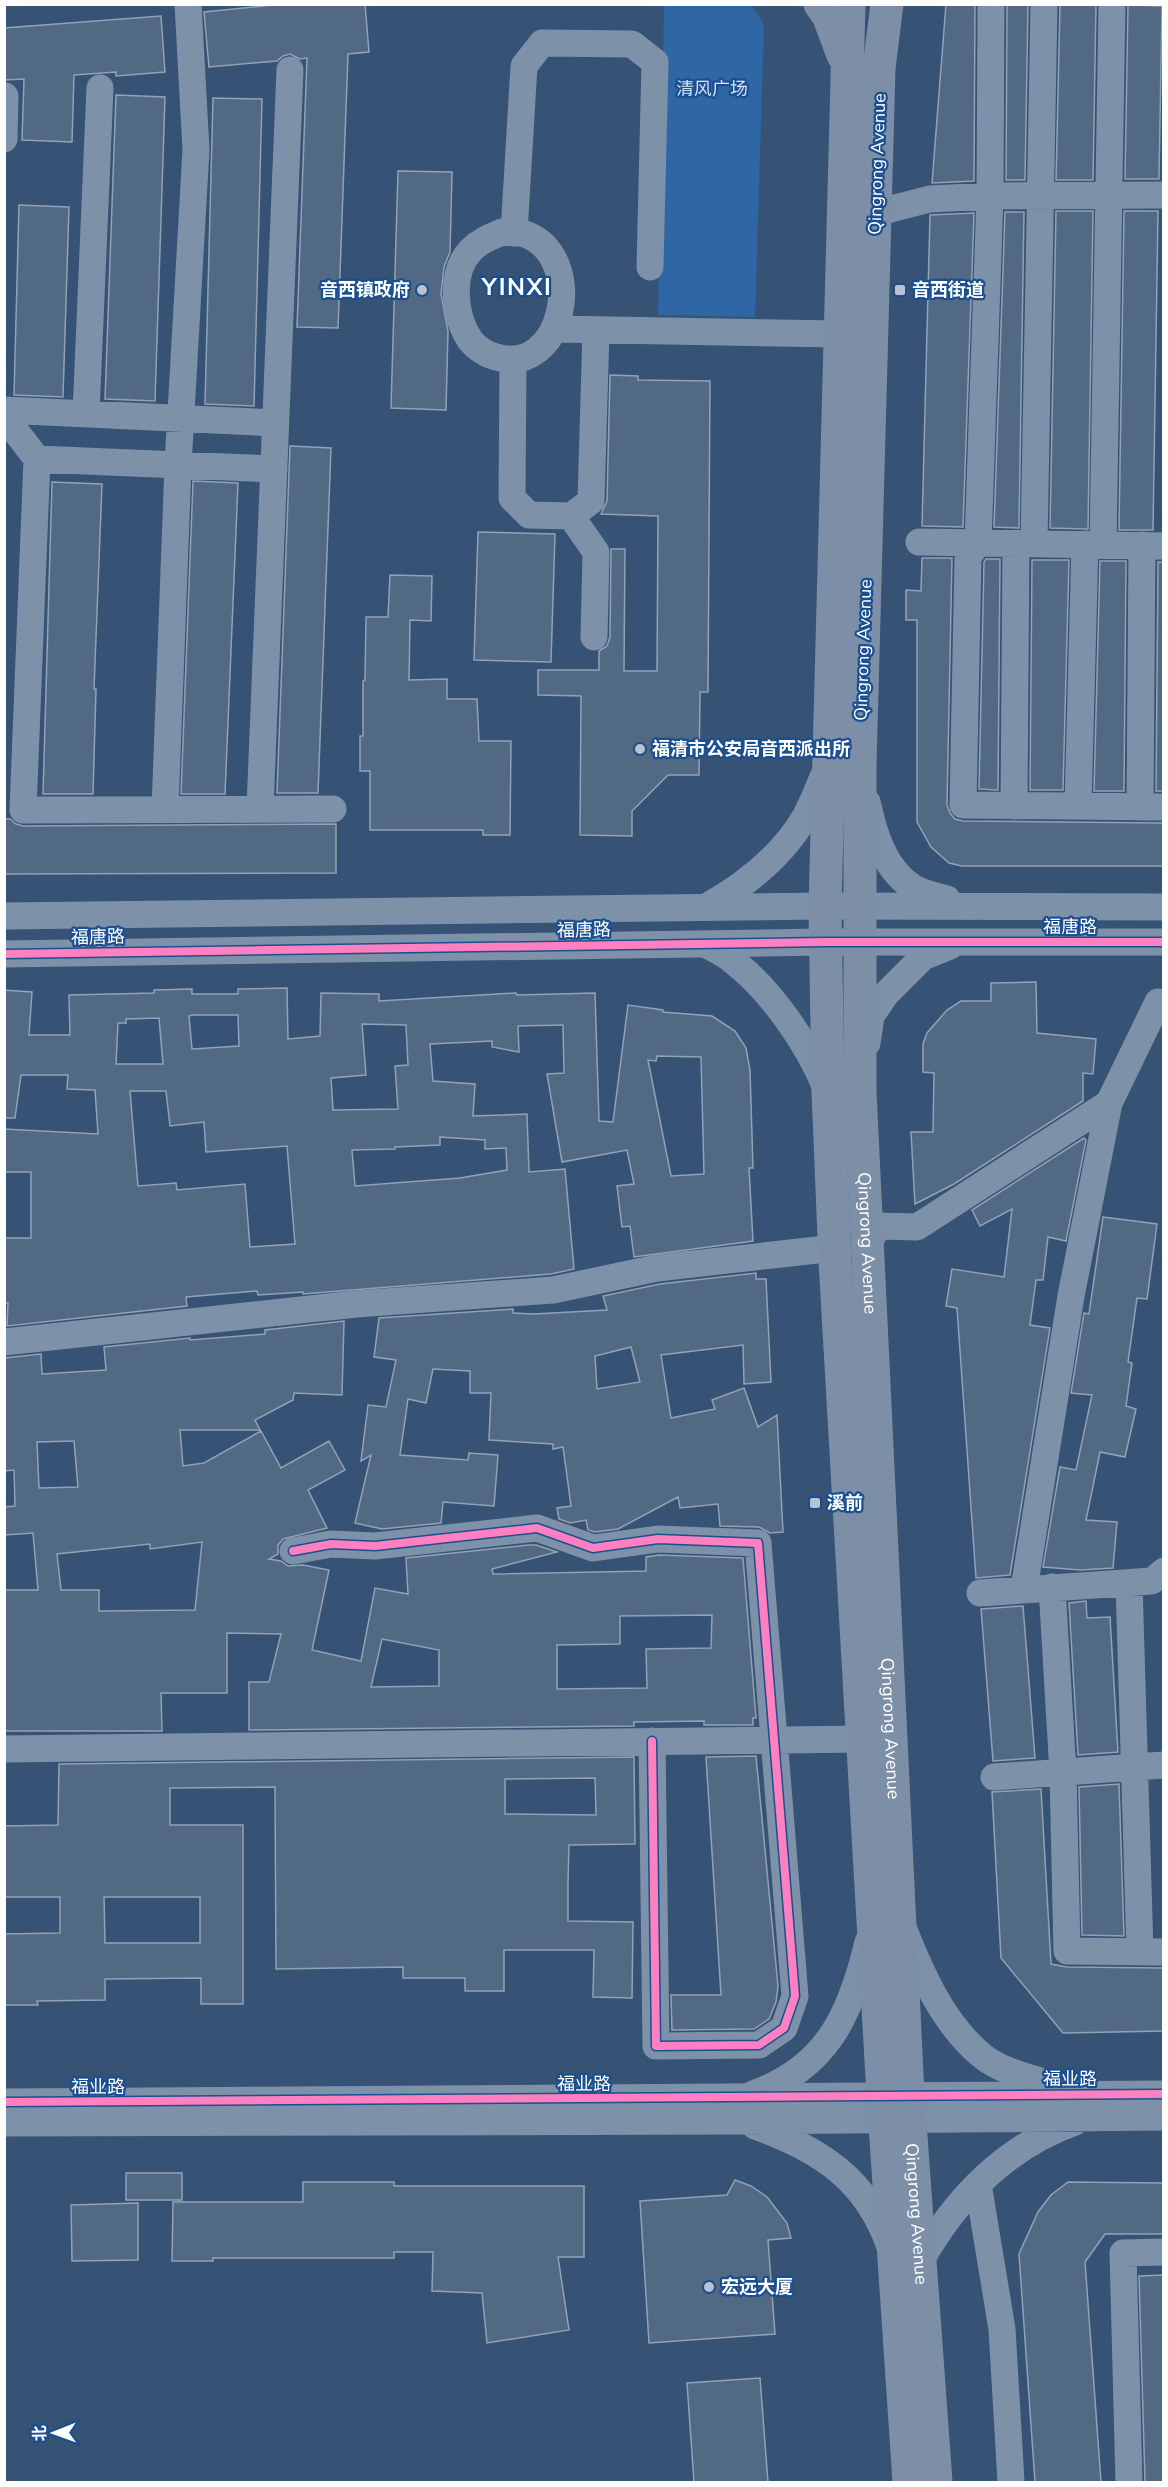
<svg xmlns="http://www.w3.org/2000/svg" width="1168" height="2487" font-family="'Nunito Sans','Noto Sans SC',sans-serif">
  <style>
    .green { fill: #2f66a5 }
    .building { fill: #526984; stroke: #92a2b6; stroke-width: 1.5; fill-rule: evenodd }
    .lines { fill: none; stroke-linecap: round; stroke-linejoin: round }
    .minor { stroke: #7d92a8; stroke-width: 27 }
    .major { stroke: #7d8ea7; stroke-width: 33 }
    .cycleway-casing { stroke: #1b4f8f; stroke-width: 11 }
    .cycleway { stroke: #ff80c0; stroke-width: 8 }
    .poi-dot { fill: #b9c2ce; stroke: #1b4f8f; stroke-width: 2 }
    .labels { text-anchor: middle; dominant-baseline: central; stroke-width: 4.5; stroke-linejoin: round; paint-order: stroke }
    .park-label { font-size: 18px; fill: #cfe3fa; stroke: #1b4f8f }
    .street-label { font-size: 18px; fill: #fff; stroke: #1b4f8f }
    .poi-label { font-size: 18px; font-weight: bold; fill: #fff; stroke: #1b4f8f; text-anchor: start }
    .district-label { font-size: 24px; font-weight: bold; letter-spacing: 1.5px; fill: #fff; stroke: #1b4f8f }
  </style>
  <rect width="100%" height="100%" fill="#365274"/>
  <path class="green" d="M664 5H752L764 25 755 317 658 315Z"/>
  <path class="building" d="M284 4H365L369 52 348 54 338 328 297 327 307 58 300 59 290 54 283 56 277 61 209 67 204 12Z
    M946 4H975L974 181 932 183Z
    M1007 4 1028 5 1025 180H1006Z
    M1060 5H1096L1093 180H1056Z
    M1128 5 1162 6 1159 179H1125Z
    M161 16 165 72 116 76V72L74 75 72 142 22 140 24 79 4 80V28Z
    M116 95 165 97 155 401 105 399Z
    M213 98 262 99 254 406 205 404Z
    M398 171 452 172 450 252 444 267 441 294 448 331 446 410 391 408Z
    M19 205 69 207 63 397 14 395Z
    M1056 211H1093L1088 529 1050 528Z
    M1124 211H1158L1153 530H1119Z
    M1005 212H1024L1019 528 994 527Z
    M974 213 963 527 922 526 930 215Z
    M610 375 638 376V380L710 381 708 692H700L699 775H668L632 811V836L580 835 581 696 538 695V670H599V651L607 646 610 637 611 549H625L624 671H657L658 516 601 514 607 501Z
    M290 446 331 448 318 793H277Z
    M193 481 238 483 225 794H181Z
    M52 482 102 484 94 689H96L93 794H43Z
    M478 532 555 534 551 662 474 660Z
    M922 558H952L947 805 950 813 955 819 963 821 1164 823V866H962L949 863 931 847 917 822V620H906V590L921 591Z
    M986 559H1000L998 790 979 789 984 562Z
    M1032 560H1069L1063 790H1030Z
    M1100 561H1126L1124 791H1094Z
    M1158 562H1164V791H1156Z
    M390 575 432 576 431 621 410 620 409 680 447 679V699H477L479 741H511L510 835H483V830H370V771H360V736H363V681L365 680 366 617H388Z
    M4 819H10L16 824 23 826 336 824V873L4 874Z
    M1036 982 1037 1033 1096 1039 1093 1074 1083 1073V1101L954 1184 915 1204 911 1132H933L934 1073 923 1072V1044L927 1033 947 1010 961 1001H991V983Z
    M287 988 288 1039 320 1036 321 993 379 994V1001L516 993 517 995 595 993 599 1121 613 1122 628 1005 663 1010V1012L712 1016 735 1031 746 1048 750 1070 753 1168H749L753 1241 634 1257 630 1226 622 1227 617 1186 634 1184 627 1150 562 1162 547 1074 564 1073 563 1025 518 1026 519 1052 492 1047V1041L430 1044 433 1081 475 1084 473 1116 527 1114 529 1172 565 1169 574 1269 551 1274 303 1294V1292L258 1295 257 1291 186 1297 187 1306 7 1326 8 1303H4V1238H31V1172H4V1129L98 1134 95 1090 67 1089 68 1075H21L15 1118H4V990L32 992 29 1035H70L69 995 154 993V990L192 989V994H238V989ZM193 1015H238L239 1046 192 1049 189 1016ZM159 1018 163 1064H116L118 1023H126V1019ZM362 1024 406 1025 408 1065 395 1066 398 1109 333 1110 331 1078 366 1075ZM657 1056 701 1057 704 1174 671 1176 648 1060 656 1061ZM130 1091H166L170 1126 204 1122 206 1152 287 1146 295 1244 250 1247 245 1184 177 1190 176 1183 138 1186ZM440 1137 485 1140V1149L506 1148 507 1170 460 1178 355 1186 352 1150 395 1149V1147L440 1145Z
    M1084 1138 1086 1140 1066 1241 1048 1237 1043 1280H1036L1030 1325 1050 1328 1010 1575 976 1578 957 1308 946 1306 952 1269 1004 1277 1012 1209 980 1226 972 1210Z
    M1103 1217 1157 1224 1147 1299 1137 1298 1128 1362 1132 1363 1126 1406 1136 1409 1125 1457 1100 1452 1086 1520 1117 1522 1113 1568 1081 1570 1043 1567 1060 1467 1076 1470 1092 1395 1071 1393 1084 1313 1089 1314Z
    M756 1273V1279H766L771 1382 744 1384 743 1345 661 1355 671 1418 715 1409 712 1400 744 1388 758 1427 777 1415 783 1532 770 1533 759 1527 720 1526 718 1504 680 1508 678 1497 618 1529 595 1532 588 1530 586 1520 570 1523 559 1519 557 1508 571 1506 563 1447 553 1449V1444L489 1440 491 1393H470V1371L433 1369 426 1403 408 1399 400 1455 468 1460 469 1453 498 1455 494 1506 443 1502 441 1523 382 1529 355 1523 371 1455 361 1461 368 1405 386 1407 396 1360 374 1357 379 1318 513 1309V1313L534 1314 607 1310 603 1296 660 1284ZM631 1347 640 1382 597 1389 595 1356Z
    M344 1321 342 1395 294 1393 293 1400 255 1420 260 1430H180L183 1466 204 1463 261 1431 281 1468 329 1441 345 1470 308 1490 327 1528 283 1539 278 1545V1554L269 1559 281 1561 288 1566 303 1565 329 1570 312 1650 361 1661 375 1588 408 1594 406 1558 528 1545H536L557 1552 492 1569 493 1574 646 1571V1557L659 1555 743 1558 756 1718H753V1725H704V1721L634 1722V1726L249 1730V1682H269L281 1634 227 1633V1693H161L162 1731H4V1590H38L33 1533 4 1535V1507L15 1506 14 1470 4 1471V1358L41 1354 42 1374 106 1370 104 1347 190 1338V1340L265 1334V1330ZM74 1441 78 1487 39 1488 37 1442ZM202 1542 195 1610 99 1611V1590H61L57 1554 150 1544V1549ZM712 1615 711 1648 646 1649 647 1688 557 1689V1645L620 1644V1616ZM382 1639 439 1650V1686L371 1687Z
    M1086 1601 1087 1618 1110 1617 1118 1752 1078 1755 1069 1603Z
    M1023 1606 1035 1758 993 1761 981 1609Z
    M756 1756 778 1986 776 2002 769 2019 754 2029 672 2030 671 1995H721L706 1757Z
    M634 1757 635 1844 569 1845 568 1882V1921L633 1922 632 1998 593 1997 594 1950H504V1991H465V1978H403V1967L276 1969 275 1787 170 1788V1825H243V2004H201V1978L105 1979V2000L37 2001 38 2005H4V1934L60 1933V1897H4V1826L58 1825 59 1764ZM595 1778 596 1815 505 1814V1779ZM104 1897H200V1943H105Z
    M1119 1784 1124 1936 1082 1935 1079 1787Z
    M1041 1789 1051 1964 1067 1967 1164 1968V2031L1063 2033 1001 1958 992 1792Z
    M126 2173H182V2200H126Z
    M735 2180 751 2186 767 2197 787 2223 791 2238 768 2240 775 2334 649 2343 640 2201 727 2195Z
    M303 2182H394V2186H584V2257H558L569 2330 487 2343 482 2293 432 2291 433 2252H394V2258H213V2261H172L173 2202H303Z
    M1068 2182 1164 2183V2234H1105L1085 2262 1101 2482H1035L1019 2254 1038 2212 1051 2195Z
    M138 2203V2260L72 2261 71 2205Z
    M1164 2275V2482H1145L1139 2276Z
    M760 2378 768 2482H694L687 2383Z"/>
  <g class="lines">
    <path class="minor" d="M991 4 990 196 978 543 968 557 963 805 1164 807
      M4 139 5 96
      M875 213 930 199 990 196 1164 195
      M502 232C509 233 518 232 525 234 588 257 564 377 496 357 487 355 476 348 470 340 454 316 449 273 471 250 480 241 490 237 502 232Z
      M514 233 524 66 542 43 632 44 655 62 650 267
      M555 329 840 334
      M513 360 512 498 529 515 571 516 591 501 596 330
      M4 410 275 423
      M86 414 100 88
      M4 416 37 459 23 810 333 809
      M37 459 274 469
      M571 516 596 552 594 637
      M919 542 1164 546
      M1034 544 1044 4
      M1103 544 1112 4
      M867 802C874 834 884 868 912 887 921 893 936 896 947 899
      M1014 806 1016 544
      M1078 806 1085 544
      M1140 807 1142 545
      M260 808 290 70
      M165 809 178 465 196 150 188 4
      M706 907C744 886 782 856 805 817 813 803 819 786 826 770
      M4 916 825 906 1164 907
      M705 944C714 949 725 954 733 961 771 990 808 1044 826 1088
      M4 954 825 942H1164
      M867 1043 871 1016 886 994 923 957 950 946
      M867 1247 878 1226 917 1227 1109 1103
      M4 1342 356 1304 553 1290 657 1268 835 1248
      M293 1551 331 1544 375 1546 537 1528 593 1548 658 1539 758 1543 795 1996 784 2028 759 2045 656 2046 652 1741
      M1129 1583 1140 1952
      M1052 1587 1063 1773 1067 1951 1164 1952
      M1024 1589 1071 1296 1109 1103 1158 1002
      M980 1593 1152 1581 1164 1571
      M4 1749 864 1739
      M994 1777 1164 1765
      M904 1930C922 1975 943 2023 981 2055 1001 2072 1034 2079 1058 2086
      M753 2094C827 2068 851 2014 868 1942
      M4 2102 1164 2094
      M4 2123 742 2121 1164 2117
      M755 2126C819 2149 867 2179 890 2247
      M978 2184 1002 2329 1011 2482
      M921 2260C956 2198 1007 2146 1075 2122
      M1129 2482 1123 2253 1164 2252"/>
    <g class="major">
      <path d="M820 4 828 15 843 55"/>
      <path d="M849 4 825 906 828 1092 835 1261 883 2095 909 2482"/>
      <path id="s1" d="M887 4 879 68 860 765V1091L908 2095 936 2482"/>
    </g>
    <defs>
      <path id="cycleway" d="M4 954 825 942H1164
        M293 1551 331 1544 375 1546 537 1528 593 1548 658 1539 758 1543 795 1996 784 2028 759 2045 656 2046 652 1741
        M4 2102 1164 2094"/>
    </defs>
    <use href="#cycleway" class="cycleway-casing"/>
    <use href="#cycleway" class="cycleway"/>
  </g>
  <g class="poi-dot">
    <circle cx="422" cy="290" r="6"/>
    <rect x="894" y="284" width="12" height="12" rx="3"/>
    <circle cx="640" cy="749" r="6"/>
    <rect x="809" y="1497" width="12" height="12" rx="3"/>
    <circle cx="709" cy="2287" r="6"/>
  </g>
  <g class="labels">
    <g class="park-label">
      <text x="712" y="89">清风广场</text>
    </g>
    <g class="street-label">
      <text transform="translate(877 164) rotate(-88)">Qingrong Avenue</text>
      <text transform="translate(863 650) rotate(-88)">Qingrong Avenue</text>
      <text x="1070" y="927">福唐路</text>
      <text transform="translate(584 930) rotate(-1)">福唐路</text>
      <text transform="translate(98 937) rotate(-1)">福唐路</text>
      <text stroke="none"><textPath href="#s1" startOffset="1240">Qingrong Avenue</textPath></text>
      <text stroke="none"><textPath href="#s1" startOffset="1726">Qingrong Avenue</textPath></text>
      <text x="1070" y="2079">福业路</text>
      <text x="584" y="2084">福业路</text>
      <text x="98" y="2087">福业路</text>
      <text stroke="none"><textPath href="#s1" startOffset="2212">Qingrong Avenue</textPath></text>
    </g>
    <g class="poi-label">
      <text x="410" y="290" text-anchor="end">音西镇政府</text>
      <text x="912" y="290">音西街道</text>
      <text x="652" y="749">福清市公安局音西派出所</text>
      <text x="827" y="1503">溪前</text>
      <text x="721" y="2287">宏远大厦</text>
    </g>
    <g class="district-label">
      <text x="517" y="287">YINXI</text>
    </g>
  </g>
  <rect width="1168" height="2487" fill="none" stroke="#ffffff" stroke-width="12"/>
  <g transform="translate(54 2433) rotate(269)" stroke="#1b4f8f" stroke-width="4.5" paint-order="stroke">
  <path d="M0-4.5L10 22L0 15L-10 22Z" fill="#ffffff"/>
  <text y="-9" font-size="16" font-weight="bold" text-anchor="middle" fill="#ffffff">北</text>
  </g>
</svg>
